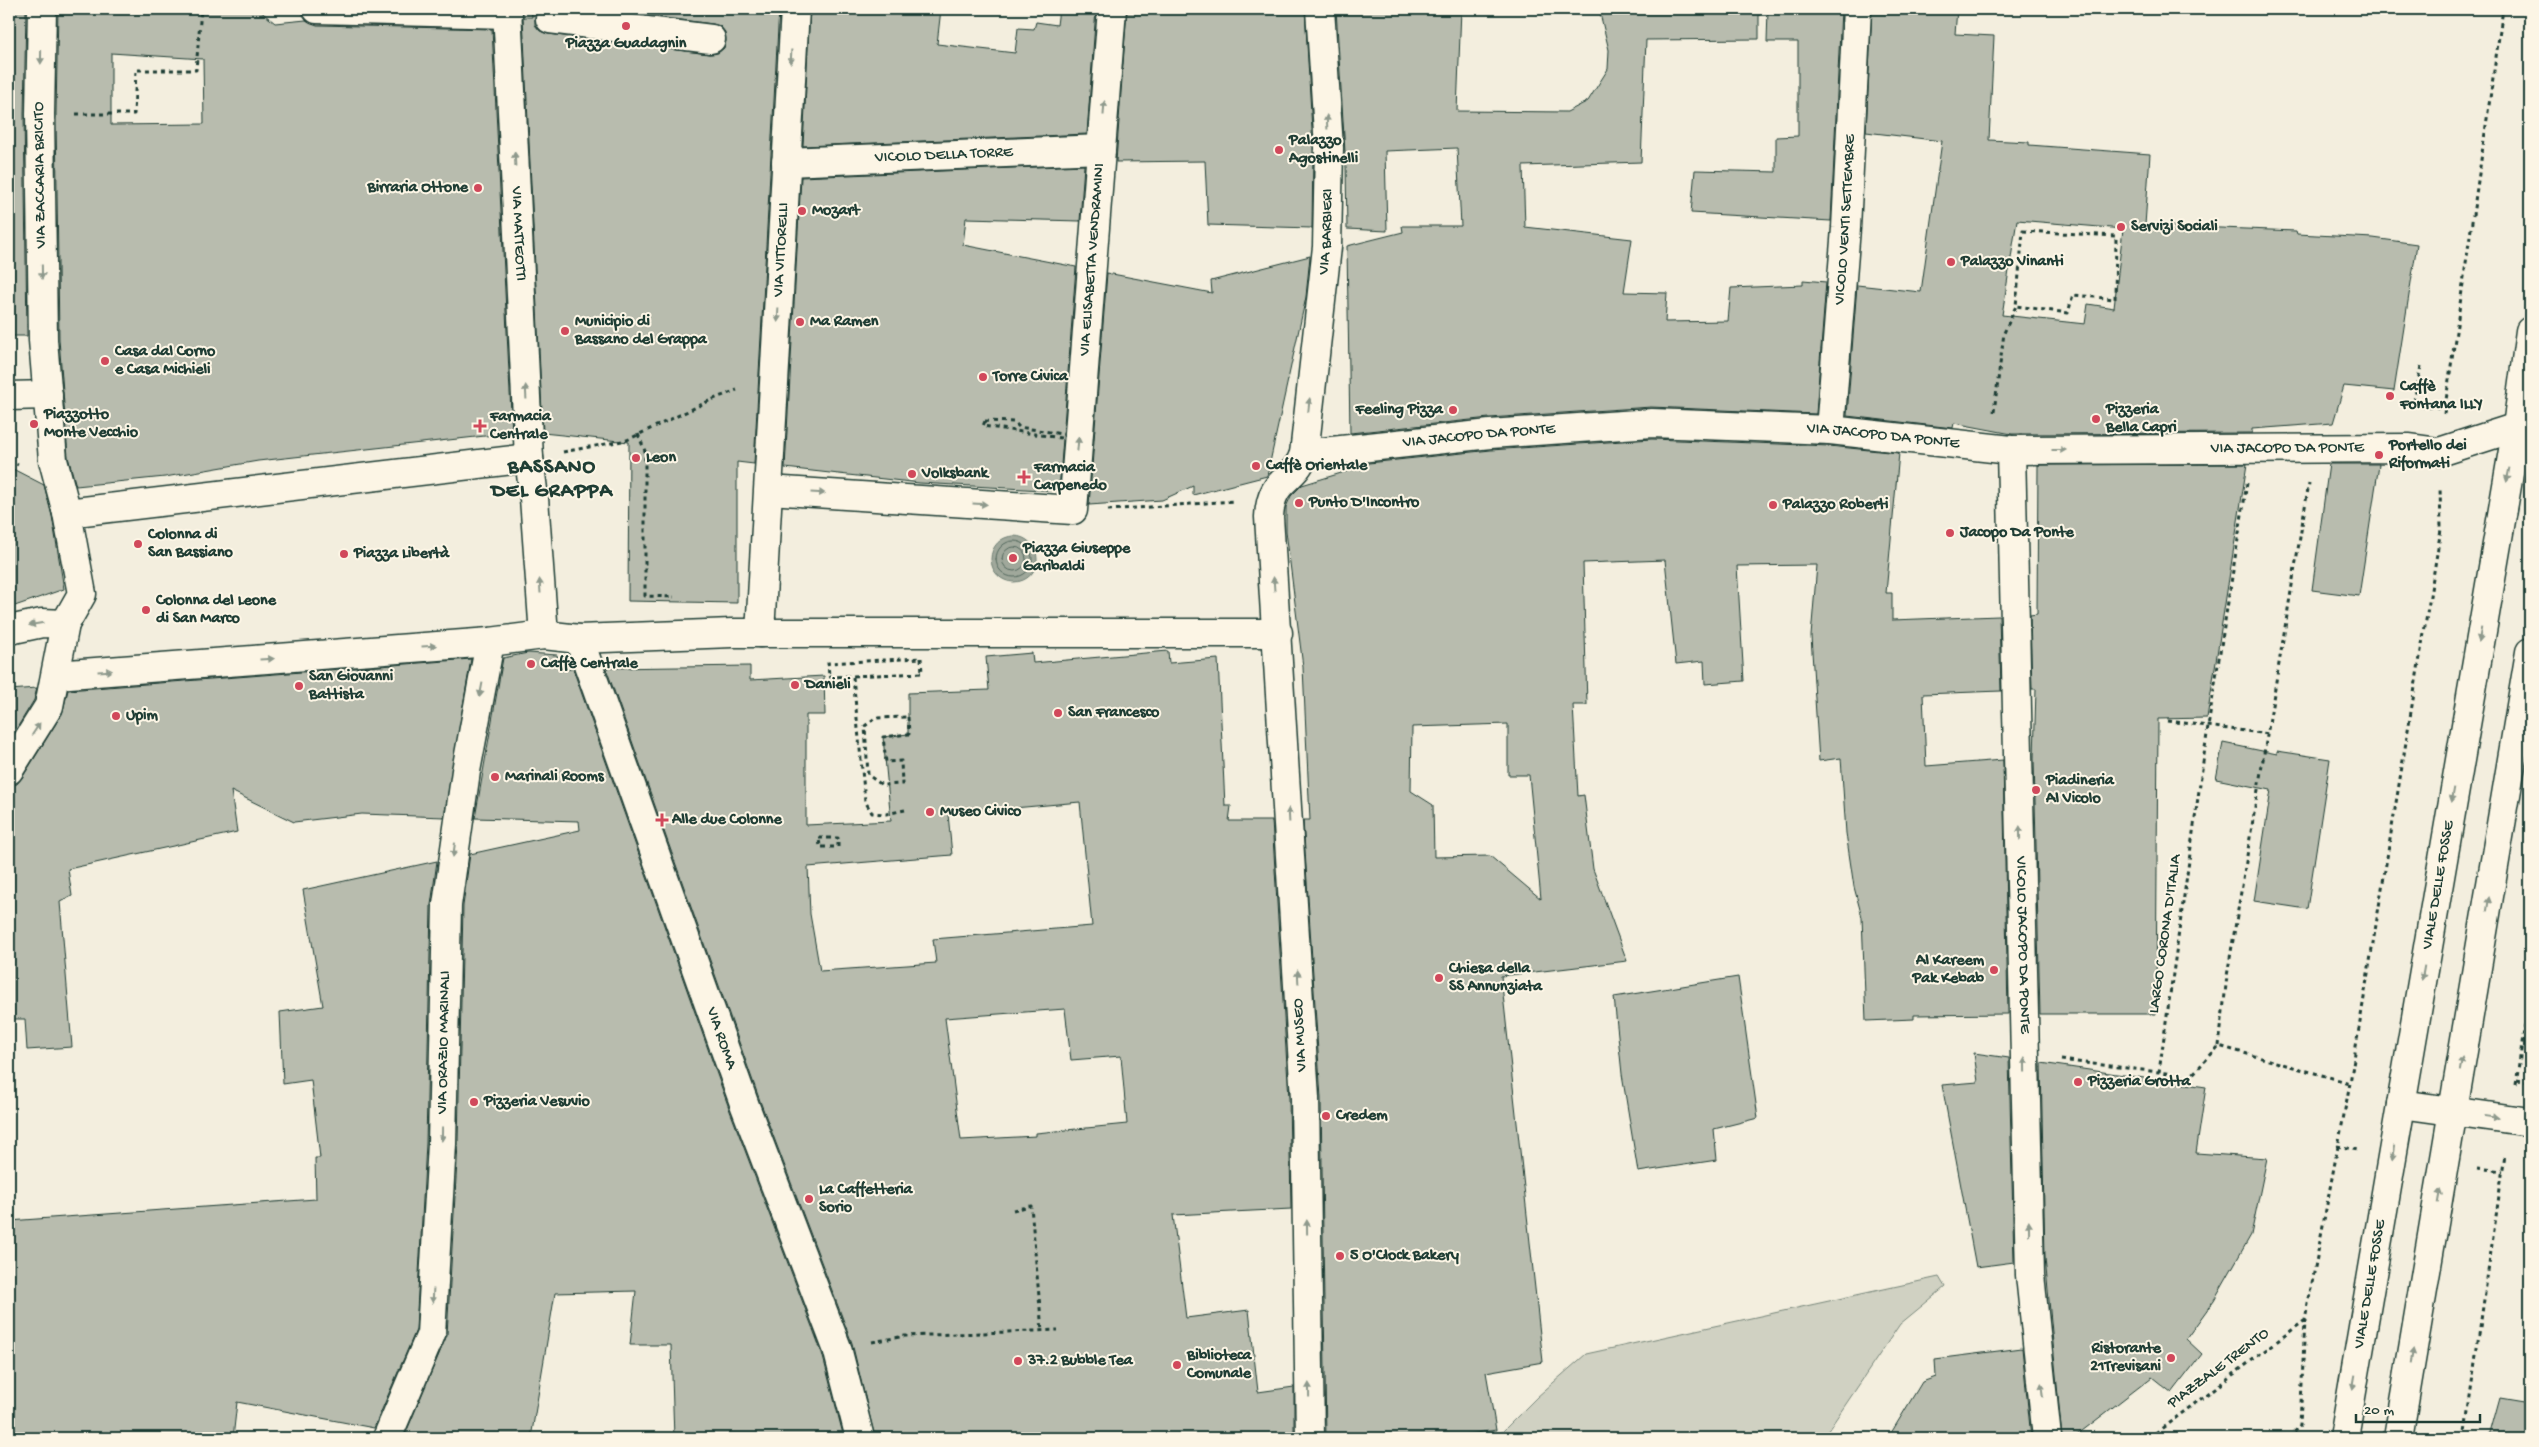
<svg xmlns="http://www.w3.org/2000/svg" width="2539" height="1447" font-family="'Gochi Hand',sans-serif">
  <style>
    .green { fill: #d0d1c2; stroke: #78877b }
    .water { fill: #a0a89b; stroke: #6c7d72 }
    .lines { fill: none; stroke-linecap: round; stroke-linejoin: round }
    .shore { stroke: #53685d; stroke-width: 1 }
    .building { fill: #b8bcae; stroke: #1f3d34; fill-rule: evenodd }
    .minor-casing { stroke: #1f3d34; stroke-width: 31 }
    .major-casing { stroke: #1f3d34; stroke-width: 31 }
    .path { stroke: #1f3d34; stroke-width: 3; stroke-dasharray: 4 4; stroke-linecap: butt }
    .minor { stroke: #fcf5e5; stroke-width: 28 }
    .major { stroke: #fcf5e5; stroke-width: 28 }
    .oneway { fill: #8e998c }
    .poi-dot { fill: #d1495b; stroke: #fcf5e5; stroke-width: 2 }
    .labels { text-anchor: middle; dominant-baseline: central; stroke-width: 4; stroke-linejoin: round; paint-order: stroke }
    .poi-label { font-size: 16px; font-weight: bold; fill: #1f3d34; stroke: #fcf5e5; text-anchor: start }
    .street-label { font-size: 16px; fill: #1f3d34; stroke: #fcf5e5 }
    .district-label { font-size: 21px; font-weight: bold; letter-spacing: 1px; fill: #1f3d34; stroke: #fcf5e5 }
  </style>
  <rect width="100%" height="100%" fill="#f3eede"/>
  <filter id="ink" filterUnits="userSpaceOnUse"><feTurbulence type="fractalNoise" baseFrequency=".02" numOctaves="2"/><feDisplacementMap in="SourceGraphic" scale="10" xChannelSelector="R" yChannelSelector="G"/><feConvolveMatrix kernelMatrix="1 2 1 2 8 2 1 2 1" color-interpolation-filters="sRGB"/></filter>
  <g filter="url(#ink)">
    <path class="green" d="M1939 1277 1945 1287 1900 1324 1823 1438H1496L1537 1397 1586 1354Z"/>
    <path class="water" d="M991 559a23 23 0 1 1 46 0a23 23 0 1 1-46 0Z"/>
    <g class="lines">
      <path class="shore" d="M996 559a18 18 0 1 1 36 0a18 18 0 1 1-36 0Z
        M1002 559a12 12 0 1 1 24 0a12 12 0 1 1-24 0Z"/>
    </g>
    <path class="building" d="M9 9H26L24 114 27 336H9Z
      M58 9 259 10 275 23 306 20 317 25 492 29 512 433 258 461 165 477 76 486 68 457 59 339 56 114ZM111 53 203 59 204 124 111 125Z
      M531 9H538L535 17V25L540 31 548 34 709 54 718 53 724 48 726 41 725 32 720 26 713 24 594 9H779L754 464 737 462V603L628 601 629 442 543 433 523 17H532Z
      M810 9H941L937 44 1015 53 1018 28 1034 29 1036 22 1057 25 1059 9H1096L1087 134 803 146Z
      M1127 9H1305L1313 148 1312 228 1208 225 1205 161 1116 162Z
      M1336 9H1461L1457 111 1567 112 1588 101 1608 69 1609 50 1599 9H1759V39L1646 40 1641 162 1523 166 1525 227 1632 239 1624 292 1667 293 1665 322 1728 321 1731 288 1803 285V280L1826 282 1816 414 1651 407 1489 418 1350 433 1347 246 1403 232 1402 226H1461L1457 148 1385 151 1387 231 1347 229 1346 168Z
      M1768 9H1841L1831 221 1691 213 1695 170 1776 172V137L1798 136V42H1767Z
      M1872 9H1957L1955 34 1994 36 1989 140 2029 142V145L2150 154 2145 225 2296 231 2297 234 2373 238 2417 244 2394 391 2344 386 2333 423 2252 429V433L2012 434 1954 423 1953 428 1847 416 1857 285 1921 292 1942 141 1866 132ZM2017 220 2123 229 2114 308 2088 304 2085 324 2002 315Z
      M1084 165 1080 221 966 218 963 245 1076 267 1059 491 920 483 785 468 801 177Z
      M1310 256 1306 297 1267 476 1193 495V486L1162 500 1089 505 1107 273 1212 293 1211 281Z
      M1652 439 1829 446 1899 453 1886 593H1892V620L1999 616 2001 691 1923 694 1926 766 2003 760 2008 1014 1914 1015V1019L1866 1021 1862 917 1854 887 1846 833 1841 758 1819 761 1811 636 1817 565 1737 566 1744 681 1705 684 1704 661 1676 664 1665 560 1583 563 1587 705H1573L1578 796 1584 795 1593 869 1627 961 1501 976 1543 1362 1486 1372 1496 1430 1440 1438H1326L1321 1098 1303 820H1310L1303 667 1286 531V507L1291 496 1302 485 1351 470 1350 465 1491 450ZM1508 724V775H1529L1541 899 1490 856 1434 857 1433 805 1411 791 1412 727Z
      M2247 464 2207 718 2158 719 2156 1014H2040L2034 758 2036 689H2032L2030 615 2037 614 2038 465Z
      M2329 464H2379L2359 596 2312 590Z
      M9 467 44 485 52 516 64 589 9 608Z
      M1168 651 1169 663 1218 659 1225 806H1231L1229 821H1272L1289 1099 1291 1209 1173 1215 1186 1318 1249 1310 1258 1392 1294 1387V1438H875L852 1343 760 1101 606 668 750 666V680L824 676 825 715H806V825L891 821 883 737 908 734V693L989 690 986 657 1032 653 1033 663ZM1080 802 1092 926 933 939 936 963 820 971 810 914 808 867 952 855 948 814ZM1065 1009 1071 1060 1121 1056 1127 1124 1036 1133V1136L961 1140 945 1018Z
      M528 653 557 655 561 670 573 669 730 1111 822 1353 844 1438H674L671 1345H630L636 1291 555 1293 531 1438H424L405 1435 447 1335 458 1144 463 906 470 854 580 830 579 821 475 818 503 658Z
      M471 659 444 817 362 814 294 822 231 791 237 832 68 869 72 896 60 902 72 1047 27 1050 25 1019H9V786L17 784 22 778 62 714 68 690Z
      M37 688 34 700 9 741V690Z
      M2223 743 2277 754V751L2330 759 2307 909 2254 901 2271 790 2216 779Z
      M437 861 431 905 426 1143 416 1330 374 1428 237 1402 233 1438H9V1221L316 1199 315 1158H320L311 1080 283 1084 280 1012 323 1006 303 890Z
      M1738 977 1758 1118 1714 1129 1717 1160 1638 1172 1622 1074 1614 997Z
      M1974 1053 2009 1058 2014 1262 1976 1267 1942 1085 1978 1082Z
      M2041 1063 2206 1087 2196 1153 2267 1158 2251 1235 2214 1300 2186 1339 2202 1354 2172 1393 2152 1377 2073 1438H2062L2045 1258Z
      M2022 1348 2031 1438H1888L1922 1382 1936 1377 1935 1359Z
      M2500 1398 2530 1403V1438H2489Z"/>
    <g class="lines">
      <defs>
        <g id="minor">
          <path d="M317 9 508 14"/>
          <path id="s1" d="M507 9 529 458 534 498 544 635"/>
          <path d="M550 19 711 39"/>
          <path id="s2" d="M786 162 1101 149"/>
          <path d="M9 396 48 395"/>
          <path id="s3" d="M1830 430 1846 228 1857 9"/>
          <path id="s4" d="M2011 450 2030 1275 2047 1438"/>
          <path id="s5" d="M1304 454 1490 434 1652 423 1830 430 2011 450 2410 448 2439 452 2517 427 2530 426"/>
          <path id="s6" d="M769 490 1073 510 1112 9"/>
          <path d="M67 513 529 458"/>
          <path d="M9 630 42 623 65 624"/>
          <path id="s7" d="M760 633 795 9"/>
          <path id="s8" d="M579 639 745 1106 837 1348 860 1438"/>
          <path d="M56 675 490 642 544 635 579 639 732 633H1278"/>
          <path d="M9 770 49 706 65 624 82 594 67 513 53 460 43 340 40 114 42 9"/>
          <path d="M2401 1104 2530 1122"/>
          <path id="s9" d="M387 1438 431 1334 442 1144 447 905 466 771 490 642"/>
          <path id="s10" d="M1310 1438 1305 1098 1269 517C1271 476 1294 483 1304 454L1327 247 1329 148 1320 9"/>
        </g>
        <g id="major">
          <path id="s11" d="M2344 1438 2517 427 2530 331"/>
          <path d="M2398 1438 2530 652"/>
        </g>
      </defs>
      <use href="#minor" class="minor-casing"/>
      <use href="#major" class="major-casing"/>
      <path class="path" d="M76 114H134L136 70H196L201 9
        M2023 231 2116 236 2115 299 2073 295 2068 313 2016 306Z
        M2421 366 2413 406 2444 408
        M1994 412 2004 333 2016 306
        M2444 414 2503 9
        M985 421 1014 422 1019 427 1068 435 1067 439 983 426Z
        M638 434 645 451V596L674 597
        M563 452 627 440 711 400 737 390
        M9 461 18 465
        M2247 483 2208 727 2159 1072 2190 1077 2219 1046 2350 1083
        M1108 510 1234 501
        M921 658 922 673 829 677 828 663Z
        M853 677 865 801 872 813 886 814 905 810
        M908 717 909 734 883 737 886 762 901 761 902 784 882 785 868 775 865 726 875 718Z
        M2168 721 2269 734
        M819 838H838V847H820Z
        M2219 1046 2227 976 2309 483
        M2061 1060 2159 1072
        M2517 1080 2530 1082
        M2516 1084 2530 991
        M2337 1146 2358 1150
        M2478 1168 2503 1171
        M1013 1210 1031 1206 1042 1331
        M872 1342 905 1336 1058 1330
        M2149 1438 2304 1321
        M2288 1438 2300 1425 2305 1320 2350 1083 2441 529 2440 487
        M2464 1438 2505 1154"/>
      <use href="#minor" class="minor"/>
      <use href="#major" class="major"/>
    </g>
    <defs><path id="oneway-solid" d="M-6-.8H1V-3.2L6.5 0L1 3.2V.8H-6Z" transform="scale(1.25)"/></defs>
    <g class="oneway">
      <use href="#oneway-solid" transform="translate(41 57) rotate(91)"/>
      <use href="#oneway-solid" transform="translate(791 57) rotate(93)"/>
      <use href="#oneway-solid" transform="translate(1104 108) rotate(-86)"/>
      <use href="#oneway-solid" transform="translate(1327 122) rotate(-93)"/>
      <use href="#oneway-solid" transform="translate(515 159) rotate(-93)"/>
      <use href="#oneway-solid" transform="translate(42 272) rotate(89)"/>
      <use href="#oneway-solid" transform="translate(778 315) rotate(93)"/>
      <use href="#oneway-solid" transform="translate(526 392) rotate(-93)"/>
      <use href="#oneway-solid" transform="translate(1309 405) rotate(-84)"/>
      <use href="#oneway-solid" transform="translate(1078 444) rotate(-85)"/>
      <use href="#oneway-solid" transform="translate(2059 450)"/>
      <use href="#oneway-solid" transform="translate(2508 475) rotate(101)"/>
      <use href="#oneway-solid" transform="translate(818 493) rotate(4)"/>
      <use href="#oneway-solid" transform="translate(980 504) rotate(4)"/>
      <use href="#oneway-solid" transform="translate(1274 584) rotate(-94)"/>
      <use href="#oneway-solid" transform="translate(540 586) rotate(-94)"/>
      <use href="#oneway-solid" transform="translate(36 624) rotate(170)"/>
      <use href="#oneway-solid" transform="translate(2480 635) rotate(100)"/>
      <use href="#oneway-solid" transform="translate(429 646) rotate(-4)"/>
      <use href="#oneway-solid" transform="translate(267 659) rotate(-4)"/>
      <use href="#oneway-solid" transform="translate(105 671) rotate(-4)"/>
      <use href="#oneway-solid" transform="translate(481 690) rotate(101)"/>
      <use href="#oneway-solid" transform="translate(36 729) rotate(-57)"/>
      <use href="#oneway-solid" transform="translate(2453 795) rotate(100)"/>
      <use href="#oneway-solid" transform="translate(1289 815) rotate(-93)"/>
      <use href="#oneway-solid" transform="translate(2020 833) rotate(-91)"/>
      <use href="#oneway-solid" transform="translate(454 850) rotate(98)"/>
      <use href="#oneway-solid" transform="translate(2488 904) rotate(-81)"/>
      <use href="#oneway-solid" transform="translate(2423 973) rotate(100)"/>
      <use href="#oneway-solid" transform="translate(1298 977) rotate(-93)"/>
      <use href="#oneway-solid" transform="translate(2461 1064) rotate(-81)"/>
      <use href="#oneway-solid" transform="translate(2025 1065) rotate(-91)"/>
      <use href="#oneway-solid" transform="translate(2492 1117) rotate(8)"/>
      <use href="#oneway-solid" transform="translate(442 1134) rotate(91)"/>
      <use href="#oneway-solid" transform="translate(2393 1153) rotate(99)"/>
      <use href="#oneway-solid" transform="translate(2439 1196) rotate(-80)"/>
      <use href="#oneway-solid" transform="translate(1307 1227) rotate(-91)"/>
      <use href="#oneway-solid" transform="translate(2029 1228) rotate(-91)"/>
      <use href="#oneway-solid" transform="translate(433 1296) rotate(93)"/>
      <use href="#oneway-solid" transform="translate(2412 1356) rotate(-80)"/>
      <use href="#oneway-solid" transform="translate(2354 1382) rotate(100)"/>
      <use href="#oneway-solid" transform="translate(1309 1390) rotate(-91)"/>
      <use href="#oneway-solid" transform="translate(2042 1390) rotate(-96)"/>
    </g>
  </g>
  <g class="poi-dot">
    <circle cx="626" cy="26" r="5"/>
    <circle cx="1279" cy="150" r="5"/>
    <circle cx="478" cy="188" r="5"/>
    <circle cx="802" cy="211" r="5"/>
    <circle cx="2121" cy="227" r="5"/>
    <circle cx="1951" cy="262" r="5"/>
    <circle cx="800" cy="322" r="5"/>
    <circle cx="565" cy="331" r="5"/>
    <circle cx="105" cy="361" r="5"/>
    <circle cx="983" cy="377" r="5"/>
    <circle cx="2390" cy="396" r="5"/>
    <circle cx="1453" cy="410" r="5"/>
    <circle cx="2096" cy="419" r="5"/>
    <circle cx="34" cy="424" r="5"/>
    <path d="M477.5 418.5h5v5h5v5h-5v5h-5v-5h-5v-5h5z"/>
    <circle cx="2379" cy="455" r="5"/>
    <circle cx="636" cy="458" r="5"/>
    <circle cx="1256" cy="466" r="5"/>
    <circle cx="912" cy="474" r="5"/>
    <path d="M1021.5 469.5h5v5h5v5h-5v5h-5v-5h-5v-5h5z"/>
    <circle cx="1299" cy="503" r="5"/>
    <circle cx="1773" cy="505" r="5"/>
    <circle cx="1950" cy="533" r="5"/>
    <circle cx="138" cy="544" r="5"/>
    <circle cx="344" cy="554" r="5"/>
    <circle cx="1013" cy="558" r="5"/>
    <circle cx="146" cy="610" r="5"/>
    <circle cx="531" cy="664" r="5"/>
    <circle cx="795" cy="685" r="5"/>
    <circle cx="299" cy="686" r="5"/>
    <circle cx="1058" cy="713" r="5"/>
    <circle cx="116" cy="716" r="5"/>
    <circle cx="495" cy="777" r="5"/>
    <circle cx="2036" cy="790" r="5"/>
    <circle cx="930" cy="812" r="5"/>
    <path d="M659.5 812.5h5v5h5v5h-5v5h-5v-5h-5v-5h5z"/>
    <circle cx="1994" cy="970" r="5"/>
    <circle cx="1439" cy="978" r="5"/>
    <circle cx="2078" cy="1082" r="5"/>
    <circle cx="474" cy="1102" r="5"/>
    <circle cx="1326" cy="1116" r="5"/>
    <circle cx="809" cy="1199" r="5"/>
    <circle cx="1340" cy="1256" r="5"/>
    <circle cx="2171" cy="1358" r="5"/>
    <circle cx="1018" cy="1361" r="5"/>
    <circle cx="1177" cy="1365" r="5"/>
  </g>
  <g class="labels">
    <g class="poi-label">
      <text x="626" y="44" text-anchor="middle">Piazza Guadagnin</text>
      <text x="1289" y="141">Palazzo<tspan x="1289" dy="18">Agostinelli</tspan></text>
      <text x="468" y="188" text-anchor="end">Birraria Ottone</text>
      <text x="812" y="211">Mozart</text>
      <text x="2131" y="227">Servizi Sociali</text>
      <text x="1961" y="262">Palazzo Vinanti</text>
      <text x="575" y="322">Municipio di<tspan x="575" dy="18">Bassano del Grappa</tspan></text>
      <text x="810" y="322">Ma Ramen</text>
      <text x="115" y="352">Casa dal Corno<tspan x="115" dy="18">e Casa Michieli</tspan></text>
      <text x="993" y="377">Torre Civica</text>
      <text x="2400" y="387">Caffè<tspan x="2400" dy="18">Fontana ILLY</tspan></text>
      <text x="1443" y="410" text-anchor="end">Feeling Pizza</text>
      <text x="2106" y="410">Pizzeria<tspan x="2106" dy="18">Bella Capri</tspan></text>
      <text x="44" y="415">Piazzotto<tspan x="44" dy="18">Monte Vecchio</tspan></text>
      <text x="490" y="417">Farmacia<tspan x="490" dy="18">Centrale</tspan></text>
      <text x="2389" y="446">Portello dei<tspan x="2389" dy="18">Riformati</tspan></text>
      <text x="646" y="458">Leon</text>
      <text x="1266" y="466">Caffè Orientale</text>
      <text x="1034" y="468">Farmacia<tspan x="1034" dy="18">Carpenedo</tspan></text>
      <text x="922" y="474">Volksbank</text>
      <text x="1309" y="503">Punto D'Incontro</text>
      <text x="1783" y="505">Palazzo Roberti</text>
      <text x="1960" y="533">Jacopo Da Ponte</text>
      <text x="148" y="535">Colonna di<tspan x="148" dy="18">San Bassiano</tspan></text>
      <text x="1023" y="549">Piazza Giuseppe<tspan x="1023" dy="18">Garibaldi</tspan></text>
      <text x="354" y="554">Piazza Libertà</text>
      <text x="156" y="601">Colonna del Leone<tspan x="156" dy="18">di San Marco</tspan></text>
      <text x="541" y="664">Caffè Centrale</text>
      <text x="309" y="677">San Giovanni<tspan x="309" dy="18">Battista</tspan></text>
      <text x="805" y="685">Danieli</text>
      <text x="1068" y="713">San Francesco</text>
      <text x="126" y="716">Upim</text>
      <text x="505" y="777">Marinali Rooms</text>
      <text x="2046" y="781">Piadineria<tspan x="2046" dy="18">Al Vicolo</tspan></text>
      <text x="940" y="812">Museo Civico</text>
      <text x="672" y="820">Alle due Colonne</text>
      <text x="1984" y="961" text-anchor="end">Al Kareem<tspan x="1984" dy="18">Pak Kebab</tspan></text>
      <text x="1449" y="969">Chiesa della<tspan x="1449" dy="18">SS Annunziata</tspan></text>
      <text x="2088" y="1082">Pizzeria Grotta</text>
      <text x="484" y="1102">Pizzeria Vesuvio</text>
      <text x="1336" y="1116">Credem</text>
      <text x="819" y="1190">La Caffetteria<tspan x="819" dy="18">Sorio</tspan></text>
      <text x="1350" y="1256">5 O'Clock Bakery</text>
      <text x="2161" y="1349" text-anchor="end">Ristorante<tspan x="2161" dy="18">21Trevisani</tspan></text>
      <text x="1187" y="1356">Biblioteca<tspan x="1187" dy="18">Comunale</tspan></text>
      <text x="1028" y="1361">37.2 Bubble Tea</text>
    </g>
    <g class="street-label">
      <text stroke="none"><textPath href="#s2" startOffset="158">VICOLO DELLA TORRE</textPath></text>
      <text transform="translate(41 175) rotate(-91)">VIA ZACCARIA BRICITO</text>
      <text stroke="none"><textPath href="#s3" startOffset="211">VICOLO VENTI SETTEMBRE</textPath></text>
      <text stroke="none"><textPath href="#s10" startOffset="1220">VIA BARBIERI</textPath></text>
      <text stroke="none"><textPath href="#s1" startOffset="225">VIA MATTEOTTI</textPath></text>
      <text stroke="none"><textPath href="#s7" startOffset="384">VIA VITTORELLI</textPath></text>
      <text stroke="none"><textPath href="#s6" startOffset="556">VIA ELISABETTA VENDRAMINI</textPath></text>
      <text stroke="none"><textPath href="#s5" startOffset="176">VIA JACOPO DA PONTE</textPath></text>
      <text stroke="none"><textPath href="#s5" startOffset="581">VIA JACOPO DA PONTE</textPath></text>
      <text stroke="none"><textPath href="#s5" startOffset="986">VIA JACOPO DA PONTE</textPath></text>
      <text stroke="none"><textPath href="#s11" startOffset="561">VIALE DELLE FOSSE</textPath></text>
      <text transform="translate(2166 934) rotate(-82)">LARGO CORONA D'ITALIA</text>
      <text stroke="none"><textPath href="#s4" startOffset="495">VICOLO JACOPO DA PONTE</textPath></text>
      <text transform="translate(1301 1035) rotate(-93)">VIA MUSEO</text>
      <text stroke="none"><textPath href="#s8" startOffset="424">VIA ROMA</textPath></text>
      <text stroke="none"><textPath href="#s9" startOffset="405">VIA ORAZIO MARINALI</textPath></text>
      <text stroke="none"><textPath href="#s11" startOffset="156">VIALE DELLE FOSSE</textPath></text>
      <text transform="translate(2219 1369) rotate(-37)">PIAZZALE TRENTO</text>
    </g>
    <g class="district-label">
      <text x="552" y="468">BASSANO<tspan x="552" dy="24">DEL GRAPPA</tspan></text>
    </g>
  </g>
  <rect width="2539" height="1447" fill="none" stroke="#fcf5e5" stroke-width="30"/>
  <rect x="15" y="15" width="2509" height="1417" fill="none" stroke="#1f3d34" stroke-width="2" filter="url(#ink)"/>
  <path d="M2356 1414v8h124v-8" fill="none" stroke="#1f3d34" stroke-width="2.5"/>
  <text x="2364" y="1414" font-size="15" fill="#1f3d34" stroke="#fcf5e5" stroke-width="4" paint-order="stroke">20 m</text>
</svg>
